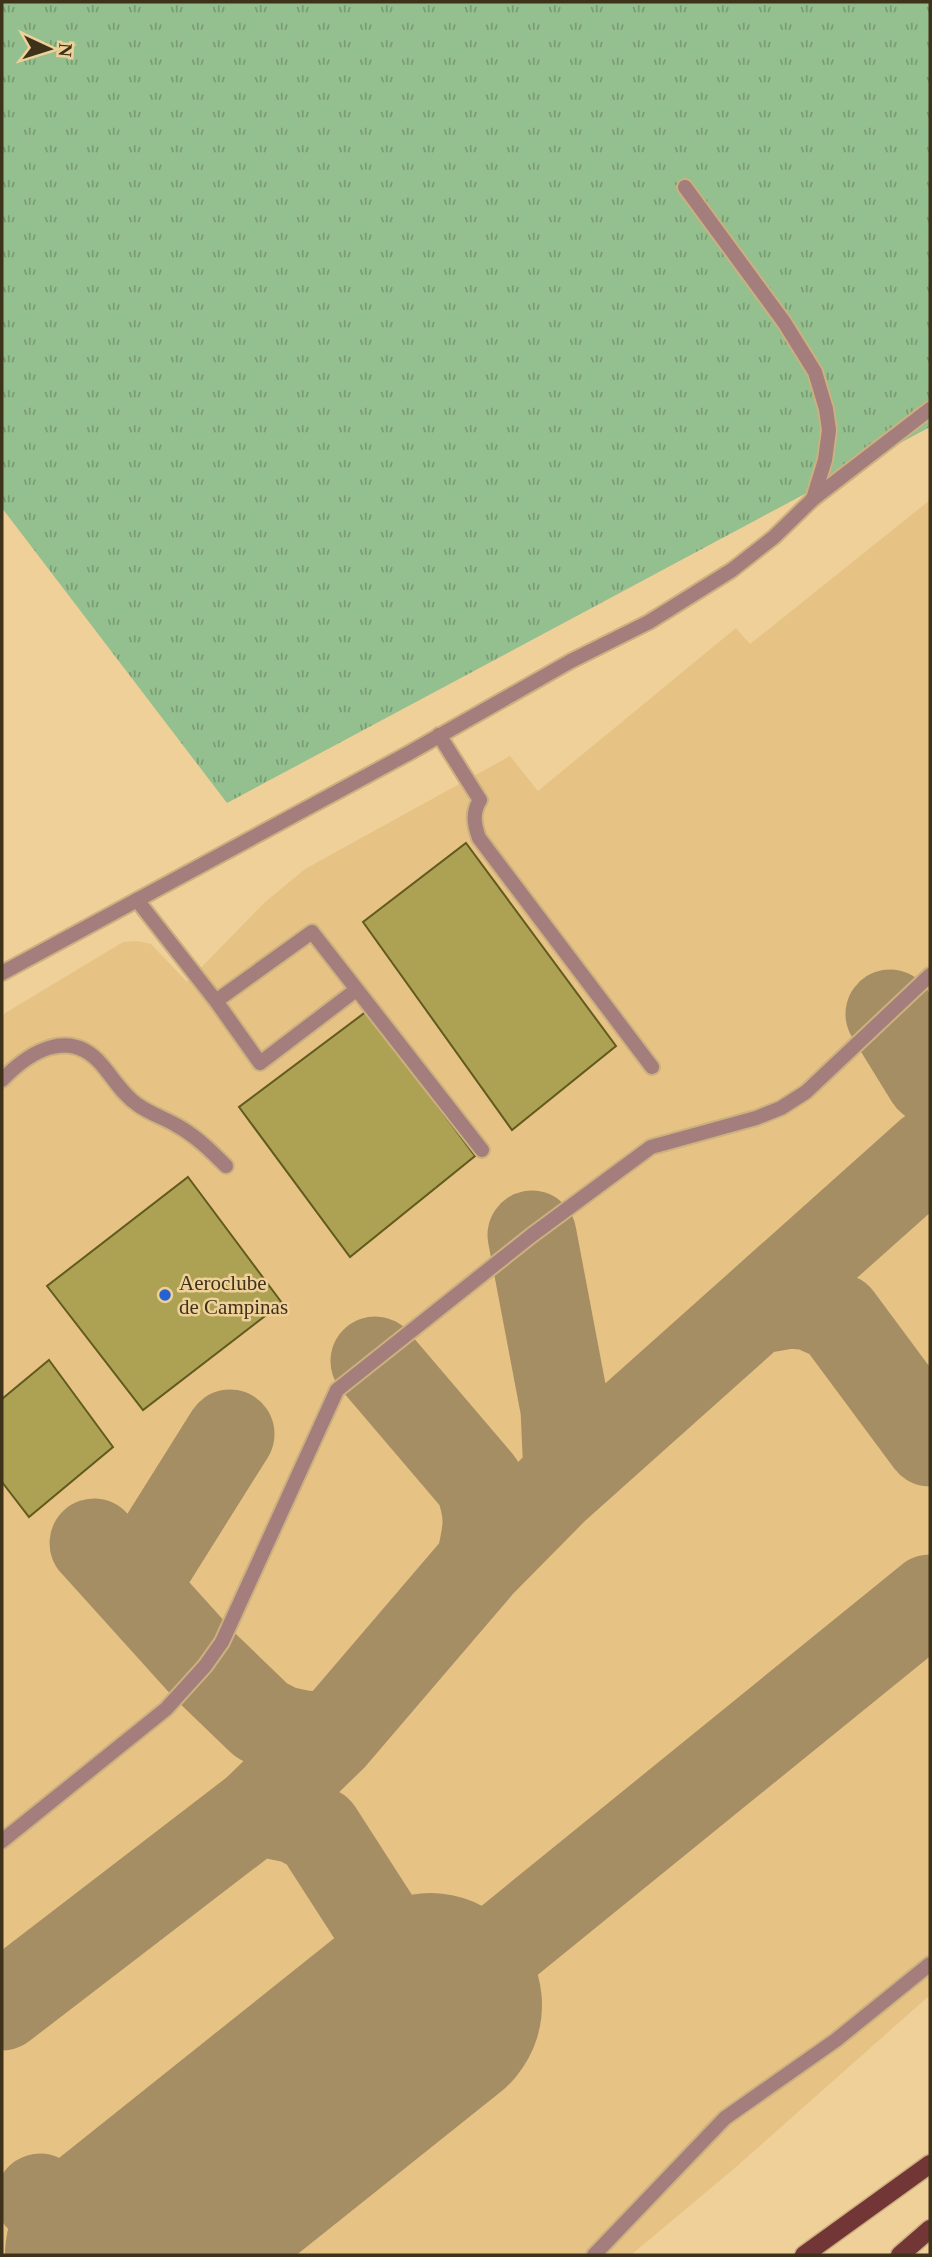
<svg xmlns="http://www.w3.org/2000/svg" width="932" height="2257" font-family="'Times New Roman',serif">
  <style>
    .built { fill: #e6c384 }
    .grass { fill: url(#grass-tufts) }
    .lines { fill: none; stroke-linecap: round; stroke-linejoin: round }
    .taxiway { stroke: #a68e64; stroke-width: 89 }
    .runway { stroke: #a68e64; stroke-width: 224 }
    .building { fill: #ada253; stroke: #625a1f; stroke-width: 2 }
    .lane-casing { stroke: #ccb07f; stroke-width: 18 }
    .street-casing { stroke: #ccb07f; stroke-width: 18 }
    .primary-casing { stroke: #ccb07f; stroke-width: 21 }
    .lane { stroke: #a37e7c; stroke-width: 14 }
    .street { stroke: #a37e7c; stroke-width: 14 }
    .primary { stroke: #733636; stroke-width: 18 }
    .poi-dot { fill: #2862d0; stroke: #efd098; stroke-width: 2.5 }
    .labels { text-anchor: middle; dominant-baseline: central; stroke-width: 5; stroke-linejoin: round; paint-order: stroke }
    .poi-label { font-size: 21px; fill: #3e321b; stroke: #efd098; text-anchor: start }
  </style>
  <defs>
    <pattern id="grass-tufts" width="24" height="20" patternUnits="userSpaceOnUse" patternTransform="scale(1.75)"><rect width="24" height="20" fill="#94bf8e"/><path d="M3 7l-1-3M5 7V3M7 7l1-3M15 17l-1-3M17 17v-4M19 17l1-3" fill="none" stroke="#7a9c73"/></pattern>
  </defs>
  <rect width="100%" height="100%" fill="#efd098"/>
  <path class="built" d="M930 500V1995L736 2167 631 2255H2V1015L123 942 137 941 151 944 187 982 264 903 305 869 510 756 538 791 736 628 750 644Z"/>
  <path class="grass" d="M2 2H930V427L227 803 2 508Z"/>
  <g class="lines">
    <path class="taxiway" d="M890 1014 930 1079
      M532 1235 565 1409 568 1476
      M756 1310 790 1304 811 1306 838 1318 930 1442
      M375 1361 479 1483C491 1516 488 1530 480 1564
      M94 1543 205 1666 261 1720 280 1730 303 1735 332 1737
      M134 1587 230 1434
      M256 1811 296 1819 318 1831 430 2005 930 1599
      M2 2006 256 1811 332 1737 480 1564 555 1488 930 1153
      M40 2198 79 2220 120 2226 158 2223"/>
    <path class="runway" d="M117 2255 430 2005"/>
  </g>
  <path class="building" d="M466 843 616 1046 512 1130 363 922Z
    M367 1011 475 1156 350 1257 239 1107Z
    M188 1177 282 1303 143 1410 47 1286Z
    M49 1360 113 1447 29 1517 2 1482V1399Z"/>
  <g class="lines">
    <defs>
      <path id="lane" d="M813 499 930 409
        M439 735 480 800C472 813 474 824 479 838L652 1067
        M137 900 216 1001 260 1063 356 990
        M216 1001 312 932 482 1150
        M2 1080C30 1051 70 1027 102 1065 114 1079 123 1095 138 1105 149 1113 164 1118 176 1125 196 1136 210 1150 226 1166
        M2 1841 166 1709 205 1666 222 1642 337 1390 532 1235 651 1147 756 1118 781 1108 806 1092 930 975
        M594 2255 725 2118 836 2040 930 1964"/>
      <path id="street" d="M2 973 409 753 571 661 649 622 732 570 774 537 813 499 825 460 829 430 826 409 815 372 784 322 685 187"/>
      <path id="primary" d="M804 2255 930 2164
        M900 2255 930 2229"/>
    </defs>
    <use href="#lane" class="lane-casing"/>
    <use href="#street" class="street-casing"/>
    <use href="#primary" class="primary-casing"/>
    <use href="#lane" class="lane"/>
    <use href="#street" class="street"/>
    <use href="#primary" class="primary"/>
  </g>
  <circle class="poi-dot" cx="165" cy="1295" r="7"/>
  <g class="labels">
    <g class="poi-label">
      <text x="179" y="1283">Aeroclube<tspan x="179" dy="24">de Campinas</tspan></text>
    </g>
  </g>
  <rect width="932" height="2257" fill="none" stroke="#3e321b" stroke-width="7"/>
  <g transform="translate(49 49) rotate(94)" stroke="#efd098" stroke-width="5" paint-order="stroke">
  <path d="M0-5L12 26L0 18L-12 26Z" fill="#3e321b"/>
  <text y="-10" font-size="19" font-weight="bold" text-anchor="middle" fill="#3e321b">N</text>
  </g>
</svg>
